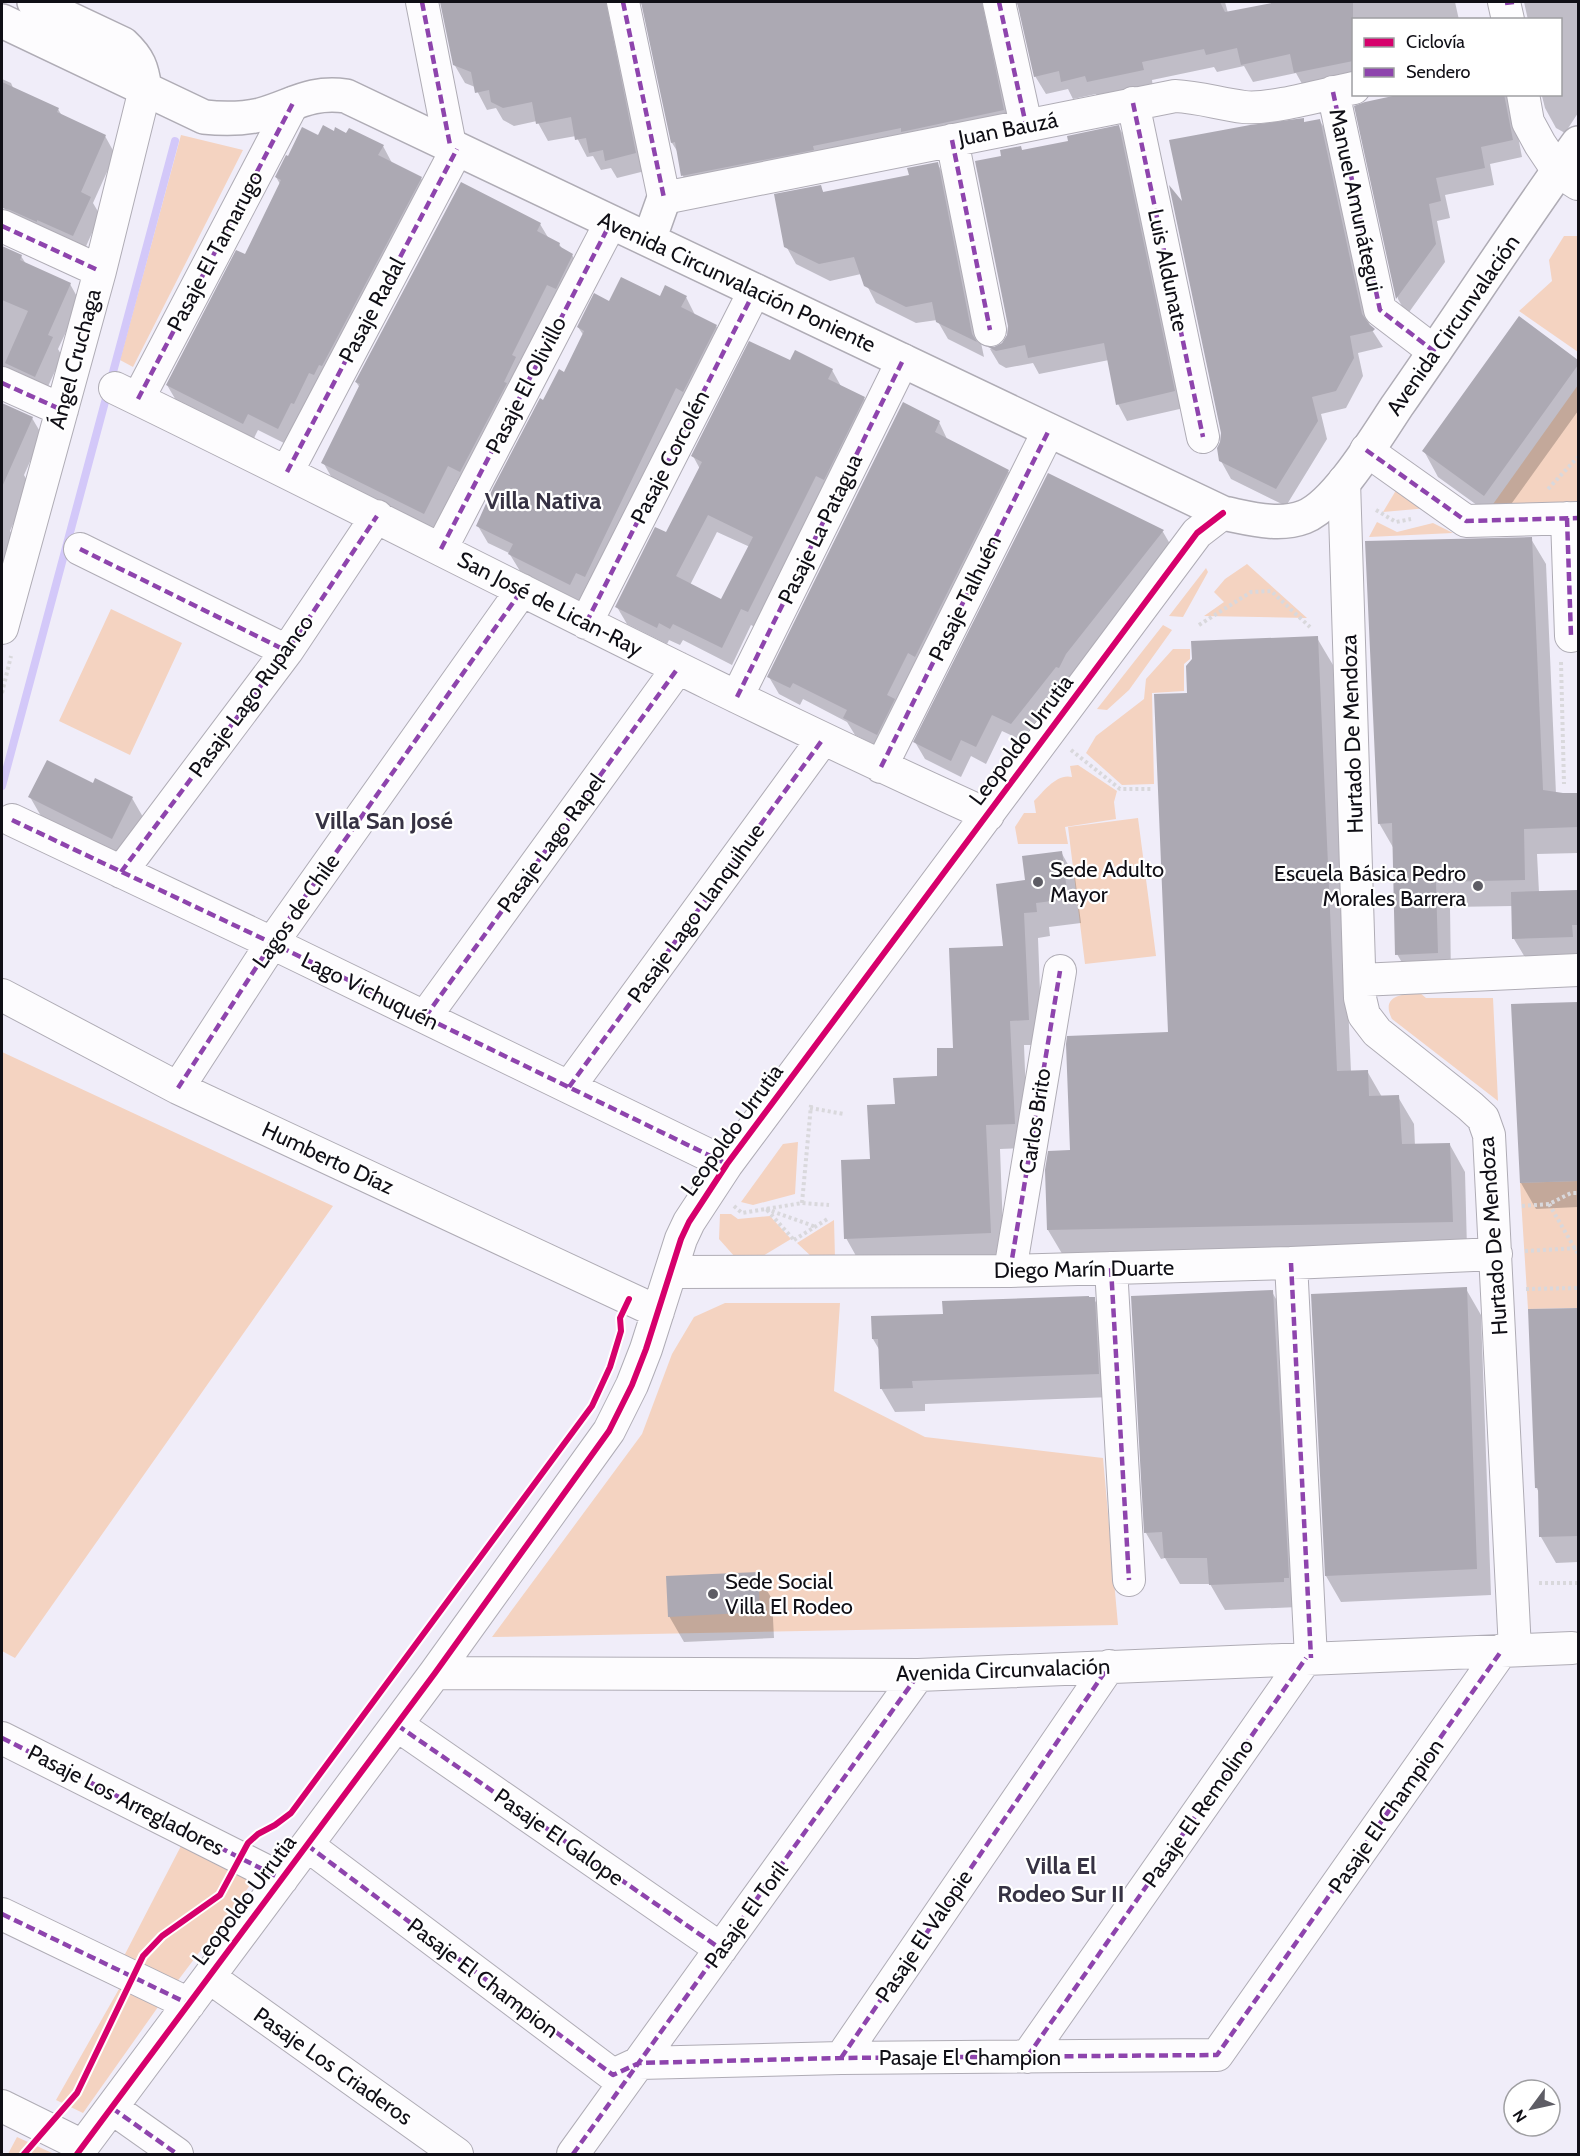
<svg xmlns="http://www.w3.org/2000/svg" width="1580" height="2156" font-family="Cabin,sans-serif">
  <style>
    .green { fill: #f4d3c1 }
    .shadow { fill: #0003; fill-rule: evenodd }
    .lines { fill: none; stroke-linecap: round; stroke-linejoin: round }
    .stream { stroke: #d3c8f9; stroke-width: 8 }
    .building { fill: #aca9b3; fill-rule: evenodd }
    .street-casing { stroke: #afacb5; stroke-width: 34 }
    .secondary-casing { stroke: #afacb5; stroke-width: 36 }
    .path { stroke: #d9d8dc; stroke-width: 4; stroke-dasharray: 3 3; stroke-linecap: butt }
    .street { stroke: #fdfcfe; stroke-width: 32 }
    .secondary { stroke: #fdfcfe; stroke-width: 33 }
    .quiet { stroke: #8e44ad; stroke-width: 4.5; stroke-dasharray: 9 4.5; stroke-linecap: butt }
    .cycleway-casing { stroke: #fff; stroke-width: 10 }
    .cycleway { stroke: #d6006c; stroke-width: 6 }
    .poi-dot { fill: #5e5d65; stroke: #fff; stroke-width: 2 }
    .labels { text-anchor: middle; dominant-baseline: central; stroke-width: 4.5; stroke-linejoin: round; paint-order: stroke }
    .street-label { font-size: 22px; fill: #100f16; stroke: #fff }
    .poi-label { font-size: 22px; fill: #100f16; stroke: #fff; text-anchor: start }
    .neighbourhood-label { font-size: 24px; font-weight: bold; fill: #363243; stroke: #fff }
  </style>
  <rect width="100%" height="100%" fill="#f0edf9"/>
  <path class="green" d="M181 135 243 150 133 367 120 360Z
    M1564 236H1578V352L1519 311 1552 281 1549 260Z
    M1578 385V511L1486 514Z
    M1398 487 1428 508 1383 512Z
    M1377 522 1397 532 1433 523 1453 533 1369 537Z
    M1247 564 1307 618 1204 616 1224 602 1214 592 1225 579Z
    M1206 568 1208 572 1183 617 1169 616Z
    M111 609 182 643 130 755 59 721Z
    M1163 625 1172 630 1129 690 1107 710 1097 709Z
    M1173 649H1190V659L1184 664V691L1152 693 1154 784 1122 785 1086 753 1096 736 1144 699 1146 679Z
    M1078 765 1117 791 1114 802 1116 819 1065 827 1068 844H1018L1015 827 1024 813H1036L1034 801C1044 791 1057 773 1072 777L1070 766Z
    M1138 818 1156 956 1085 964 1068 827Z
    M1420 993 1426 998H1493L1498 1101 1392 1019C1380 995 1403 994 1420 993Z
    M2 1052 333 1206 15 1658 2 1651Z
    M798 1142 795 1194 753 1205 741 1202 783 1144Z
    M1578 1181V1308L1528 1309 1520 1183Z
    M720 1214H731L738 1219 770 1216 791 1239 756 1260 735 1257 719 1239Z
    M834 1220 835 1258H813L797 1243Z
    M725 1303H840L834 1391 925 1437 1103 1458 1118 1625 492 1637 642 1434 672 1354 694 1317Z
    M181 1846 254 1880 176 1983 123 1958Z
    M119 1989 158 2007 83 2113 56 2100Z
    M17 2137 52 2153 8 2154Z"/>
  <path class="shadow" d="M442 2H1225L1228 13 1280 2H1455L1459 20H1354V81L1306 91 1296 73 1253 82 1244 66 1217 72 1214 67 1152 80 1153 88 1098 99 1096 94 1073 99 1068 89 1046 94 1035 76 1020 5 1006 2 1013 128 693 194 683 176 679 154 672 143 644 5 631 2 645 171 617 178 611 168 601 170 593 156 587 157 576 136 548 141 537 121 514 126 503 120 496 108 487 110 475 87 465 83 454 64Z
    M1524 2H1578V113L1565 133 1556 128 1545 108 1542 96 1537 94H1560V20H1528Z
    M2 79 11 83 14 90 58 109 62 116 105 136 115 154 93 203 100 215 83 253 15 226 2 204Z
    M1409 94H1507L1511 100 1522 157 1490 164 1494 185 1445 195 1450 218 1437 221 1445 262 1407 315 1398 299 1356 107Z
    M1303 120 1305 124 1320 121 1330 138 1370 327 1383 347 1358 353 1363 376 1346 408 1321 414 1327 439 1286 506 1231 479 1221 461 1222 433 1185 207Z
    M1119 127 1128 144 1184 408 1127 421 1118 404 1109 360 1039 374 1033 363 1006 368 999 364 990 349 1003 344 1009 336 1022 151 1069 142Z
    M334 133 383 146 392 163 421 178 431 195 288 445 258 430 253 440 177 402 167 385 246 256 280 184 276 177 319 137Z
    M937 163 947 180 984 357 948 339 937 320 916 323 876 303 861 274 830 281 796 264 786 246 820 187 824 193 910 176Z
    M540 224 549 239 559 244 563 250 572 255 582 272 470 489 457 482 433 530 333 480 323 462 360 388 356 382Z
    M2 247 21 256 26 264 70 284 80 302 58 349 62 356 45 393 2 367Z
    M686 297 695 315 716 326 726 343 595 593 585 589 579 601 520 571 509 553 488 543 478 526 544 402 565 374 584 336 578 327 610 303Z
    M1519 318 1578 361V411L1499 521 1438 477 1424 451Z
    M790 362 832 370 842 388 864 398 873 415 757 628 751 625 732 665 683 640 680 645 669 640 667 644 627 624 617 607 667 534 700 469 693 456ZM717 532 750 547 722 601 690 585Z
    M4 405 32 418 42 435 24 475 30 486 10 531 16 541 2 572V410Z
    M939 422 948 441 1008 471 1018 488 887 751 855 735 847 722 803 699 800 705 779 694 769 677Z
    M1048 475 1163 532 1173 549 1021 740 1002 731 986 764 971 756 961 777 925 759 915 742Z
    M1531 539 1546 564 1556 794H1578V853L1537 854 1539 892 1578 891V963L1529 964 1514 939 1513 906 1450 907 1451 979 1412 980 1397 954 1394 849 1379 823Z
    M1317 638 1333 665 1351 1072 1367 1071 1382 1097H1398L1414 1124 1415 1146 1450 1145 1465 1172 1467 1249 1064 1257 1048 1230 1072 1152 1170 1034 1188 694Z
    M94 785 132 798 147 824 127 864 45 823 30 797Z
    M1061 852 1075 877 1081 923 1049 927 1050 936 1038 938 1042 1045H1024L1028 1148 1000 1149 1004 1257 860 1263 846 1238 872 1161 896 1105 939 1077 1005 947 1027 882Z
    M1578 1003V1207L1536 1209 1521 1183 1512 1005Z
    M1466 1289 1481 1315 1491 1595 1341 1602 1326 1576Z
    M1272 1292 1287 1318 1298 1607 1225 1610 1210 1584H1180L1165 1558 1161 1559 1146 1533Z
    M1094 1299 1107 1322 1112 1397 925 1404V1411L895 1412 881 1388 880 1351 873 1339V1317L944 1316Z
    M1578 1310V1562L1556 1563 1541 1537 1540 1494 1536 1487 1529 1311Z
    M757 1574 772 1599 774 1638 684 1642 669 1616Z"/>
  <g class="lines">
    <path class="stream" d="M2 786 175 141"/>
  </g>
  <path class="building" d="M440 2H606L636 153 605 161 603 150 589 153 586 138 575 140 571 117 536 124 532 102 503 108 491 102 489 90 475 93 471 72 453 65Z
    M641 2H982L1004 110 901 132V128L813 146 814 150 681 176 675 142 671 143Z
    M1017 2H1220L1225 12 1277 2H1353V61L1294 73 1290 54 1241 65 1237 48 1206 55 1204 49 1142 62 1144 70 1087 82 1085 76 1061 82 1059 71 1034 77Z
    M2 82 59 108 57 112 106 135 81 192 91 197 73 236 37 220V222L10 210 2 208Z
    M1402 94H1504L1513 140 1481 147 1485 168 1436 178 1441 201 1429 204 1436 244 1396 299 1354 106 1365 102Z
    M1304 118V122L1320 119 1362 314 1369 324 1375 329 1373 331 1350 336 1354 358 1336 391 1312 397 1318 421 1276 489 1219 461 1217 448 1220 442 1221 433 1169 185 1182 201 1169 140 1250 125Z
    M323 125 334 131 335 127 346 133 349 128 384 145 378 155 422 177 322 366 319 365 314 375 309 373 294 404 291 403 278 429 248 414 243 424 166 385 236 250 245 254 281 180 275 177 286 155 288 156 302 127 318 135Z
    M1119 125 1175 391 1116 405 1104 343 1028 358 1025 345 996 351 988 347H994L1002 343 1007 335 1008 326 975 161 1001 156 1000 150 1021 146 1022 150 1068 141 1067 136Z
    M938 162 972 334 977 342 936 322 932 302 906 307 864 286 854 257 819 264 784 247 774 194 821 185 823 192 909 175 907 168Z
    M461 182 541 223 537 231 560 243 559 246 573 254 556 289 547 285 512 355 516 357 504 382 507 383 460 472 448 466 424 514 321 463 360 384 355 382Z
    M2 246 22 255 20 260 71 283 48 335 53 337 35 377 5 363 28 311 2 300Z
    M621 277 660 296 665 285 687 296 681 307 717 325 683 392 676 388 585 577 576 573 570 585 508 554 513 544 476 526 493 488 540 398 543 400 559 369 564 372 584 331 577 327 594 293 609 301Z
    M1519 316 1578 360V365L1484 496 1422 451Z
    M749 341 790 360 795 350 833 369 828 379 865 397 824 480 816 476 748 612 741 609 722 648 673 624 670 629 659 623 657 628 615 607 655 527 666 532 702 462 691 456ZM708 515 753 537 721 599 676 576Z
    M903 402 940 421 935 432 1009 470 915 657 908 653 887 695 895 699 877 735 843 718 847 710 793 683 790 688 767 677Z
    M2 403 33 417 2 487Z
    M1048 473 1164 530 1066 654 1059 668 1056 667 1011 724 992 715 976 747 961 740 951 761 913 742Z
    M1532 537 1543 790 1563 793H1578V827L1524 829 1525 880 1436 882 1438 953 1395 955 1392 823 1378 824 1365 541Z
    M1318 636 1337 1071 1368 1070 1369 1096 1399 1095 1402 1144 1450 1143 1453 1222 1047 1230 1045 1170 1048 1151 1070 1150 1066 1044 1067 1036 1168 1032 1154 694 1187 693 1186 666 1192 659 1191 641Z
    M47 760 93 783 95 778 133 797 112 839 28 797Z
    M1062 851 1068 899 1036 903 1037 912 1024 913 1029 1020 1010 1021 1015 1124 986 1125 991 1233 844 1239 841 1160 870 1159 867 1105 895 1104 893 1078 937 1076V1048H953L949 948 1003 946 996 884 1025 880 1022 856Z
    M1578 890V925H1572L1573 937 1512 939 1511 892Z
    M1578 1002V1181L1520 1183 1511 1004Z
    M1467 1287 1477 1569 1325 1576 1311 1294Z
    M1273 1290 1289 1578H1284V1582L1209 1585 1207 1558H1164L1162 1532 1144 1533 1131 1296Z
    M1089 1296V1297H1095L1099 1374 912 1381 913 1388 880 1389 878 1339H872L871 1316 943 1314 942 1301Z
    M1578 1308V1536L1539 1537 1538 1488H1535L1528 1309Z
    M758 1572 760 1612 668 1617 666 1576Z"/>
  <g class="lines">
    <defs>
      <path id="street" d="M422 2 450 145
        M623 2 664 198 1175 96C1199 97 1220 104 1244 107 1271 110 1325 94 1354 88
        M999 2 1026 125
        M1504 2 1508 20
        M1333 92 1380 310 1435 352
        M1523 94 1528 122 1540 144 1558 171 1578 184
        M1133 103 1203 437
        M952 140 990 330
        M2 226 100 271
        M2 383 62 410
        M115 388C406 529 693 682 988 815
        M138 399 293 103
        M1366 450 1466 521 1578 518
        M287 472 457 149
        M1344 481 1360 998 1364 1015 1377 1032 1470 1106 1483 1118 1489 1135 1515 1650
        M1567 518 1571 636
        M80 549 287 651
        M441 549 611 222
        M586 623 755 290
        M2 628 100 271 145 89
        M737 697 903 360
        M881 767 1049 430
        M12 820 272 943 727 1164
        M121 872 287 651 377 516
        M1360 980 1578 970
        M2 995 178 1088 658 1312
        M425 1017 678 668
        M569 1087 823 739
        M178 1088 272 943 522 590
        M1291 1263 1311 1658
        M1111 1268 1129 1580
        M1010 1271 1060 971
        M671 1272 1010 1271 1291 1263 1496 1254
        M435 1673 918 1675 1572 1648
        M397 1725 721 1949
        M2 1738 282 1879
        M307 1845 613 2075 639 2063 841 2058 1217 2055 1502 1650
        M2 1914 189 2004
        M209 1977 457 2154
        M1027 2057 1306 1658
        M841 2058 1109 1666
        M2 2106 83 2146
        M112 2108 177 2154
        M77 2154 435 1673 609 1431 632 1385 646 1349 681 1239 689 1222 727 1164 1197 533 1223 513
        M573 2154 918 1675"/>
      <path id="secondary" d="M34 2 123 44C139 59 142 68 145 89
        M2 21 204 117C222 119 242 119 260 115 293 106 309 91 346 96L1223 513C1249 518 1278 527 1304 517 1336 505 1377 436 1397 406 1458 319 1516 229 1578 143
        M649 240 664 198"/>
    </defs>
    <use href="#street" class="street-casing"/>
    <use href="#secondary" class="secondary-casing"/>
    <path class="path" d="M1548 489 1578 457
      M1376 510 1396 522 1411 519
      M1199 625 1251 592 1271 591 1310 627
      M1561 662 1564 784
      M2 693 11 656
      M1071 750 1120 789H1152
      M810 1108 844 1114
      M802 1203 811 1105
      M1549 1204 1578 1254
      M734 1206 742 1213 802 1203 829 1205
      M1522 1206 1549 1204 1571 1193H1578
      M766 1209 816 1227
      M767 1210 794 1240
      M794 1240 829 1218
      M1525 1251 1578 1248
      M1526 1289 1578 1288
      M1539 1583H1578"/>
    <use href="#street" class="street"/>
    <use href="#secondary" class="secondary"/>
    <path class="quiet" d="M422 2 450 145
      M623 2 664 198
      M999 2 1026 125
      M1505 3 1515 2
      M1333 92 1380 310 1435 352
      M1133 103 1203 437
      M952 140 990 330
      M2 226 100 271
      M2 383 62 410
      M138 399 293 103
      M1366 450 1466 521 1578 518
      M287 472 457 149
      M1567 518 1571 636
      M80 549 287 651
      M441 549 611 222
      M586 623 755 290
      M737 697 903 360
      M881 767 1049 430
      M12 820 272 943 727 1164
      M121 872 287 651 377 516
      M425 1017 678 668
      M569 1087 823 739
      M178 1088 272 943 522 590
      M1291 1263 1311 1658
      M1111 1268 1129 1580
      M1010 1271 1060 971
      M397 1725 721 1949
      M2 1738 282 1879
      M307 1845 613 2075 639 2063 841 2058 1217 2055 1502 1650
      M2 1914 189 2004
      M1027 2057 1306 1658
      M841 2058 1109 1666
      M112 2108 177 2154
      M573 2154 918 1675"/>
    <defs>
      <path id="cycleway" d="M24 2154 77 2093 143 1956 162 1936 220 1895 248 1843 258 1834 275 1825 291 1813 592 1406 610 1367 621 1331 620 1318 629 1299
        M77 2154 435 1673 609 1431 632 1385 646 1349 681 1239 689 1222 727 1164 1197 533 1223 513"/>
    </defs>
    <use href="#cycleway" class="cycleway-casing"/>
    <use href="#cycleway" class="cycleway"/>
  </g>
  <g class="poi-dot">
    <circle cx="1038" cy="882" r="6"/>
    <circle cx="1478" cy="886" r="6"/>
    <circle cx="713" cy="1594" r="6"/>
  </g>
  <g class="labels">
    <g class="street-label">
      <text transform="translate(1008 129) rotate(-11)">Juan Bauzá</text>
      <text transform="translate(1356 200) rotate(78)">Manuel Amunátegui</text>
      <text transform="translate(215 251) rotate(-62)">Pasaje El Tamarugo</text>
      <text transform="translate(1168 270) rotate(78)">Luis Aldunate</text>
      <text transform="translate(737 282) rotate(25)">Avenida Circunvalación Poniente</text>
      <text transform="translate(372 310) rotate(-62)">Pasaje Radal</text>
      <text transform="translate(1453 325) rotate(-55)">Avenida Circunvalación</text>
      <text transform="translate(75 359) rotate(-75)">Ángel Cruchaga</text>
      <text transform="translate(526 385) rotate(-63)">Pasaje El Olivillo</text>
      <text transform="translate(670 457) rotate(-63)">Pasaje Corcolén</text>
      <text transform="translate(820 529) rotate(-64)">Pasaje La Patagua</text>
      <text transform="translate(965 598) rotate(-64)">Pasaje Talhuén</text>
      <text transform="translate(550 604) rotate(27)">San José de Lican-Ray</text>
      <text transform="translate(251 696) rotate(-54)">Pasaje Lago Rupanco</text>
      <text transform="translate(1352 734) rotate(-92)">Hurtado De Mendoza</text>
      <text transform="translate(1021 740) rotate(-53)">Leopoldo Urrutia</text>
      <text transform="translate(551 843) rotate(-54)">Pasaje Lago Rapel</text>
      <text transform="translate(296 911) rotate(-55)">Lagos de Chile</text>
      <text transform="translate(696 913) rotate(-54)">Pasaje Lago Llanquihue</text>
      <text transform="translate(370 991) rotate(26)">Lago Vichuquén</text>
      <text transform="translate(1035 1121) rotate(-81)">Carlos Brito</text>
      <text transform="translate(732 1130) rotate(-54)">Leopoldo Urrutia</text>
      <text transform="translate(328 1158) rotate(25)">Humberto Díaz</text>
      <text transform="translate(1493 1236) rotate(-94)">Hurtado De Mendoza</text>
      <text transform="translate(1084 1269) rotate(-1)">Diego Marín Duarte</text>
      <text transform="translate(1003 1670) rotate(-2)">Avenida Circunvalación</text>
      <text transform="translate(126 1800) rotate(27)">Pasaje Los Arregladores</text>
      <text transform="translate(1198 1813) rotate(-55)">Pasaje El Remolino</text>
      <text transform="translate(1386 1816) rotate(-55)">Pasaje El Champion</text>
      <text transform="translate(559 1837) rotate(35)">Pasaje El Galope</text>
      <text transform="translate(244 1900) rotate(-53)">Leopoldo Urrutia</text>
      <text transform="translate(746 1915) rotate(-54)">Pasaje El Toril</text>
      <text transform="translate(924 1936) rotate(-56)">Pasaje El Valopie</text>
      <text transform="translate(483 1978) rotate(37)">Pasaje El Champion</text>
      <text x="970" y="2057">Pasaje El Champion</text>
      <text transform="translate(333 2066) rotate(35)">Pasaje Los Criaderos</text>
    </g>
    <g class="poi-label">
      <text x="1050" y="869">Sede Adulto<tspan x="1050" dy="25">Mayor</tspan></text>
      <text x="1466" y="873" text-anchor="end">Escuela Básica Pedro<tspan x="1466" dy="25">Morales Barrera</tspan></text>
      <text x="725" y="1581">Sede Social<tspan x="725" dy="25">Villa El Rodeo</tspan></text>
    </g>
    <g class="neighbourhood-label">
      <text x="543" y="500">Villa Nativa</text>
      <text x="384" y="820">Villa San José</text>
      <text x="1061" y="1865">Villa El<tspan x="1061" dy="28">Rodeo Sur II</tspan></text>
    </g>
  </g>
  <rect width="1580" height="2156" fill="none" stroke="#100f16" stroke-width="6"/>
  <rect x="1352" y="18" width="210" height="78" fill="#ffffff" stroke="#9f9fa2" stroke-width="1.5"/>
  <rect x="1364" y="38" width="30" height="9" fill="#d6006c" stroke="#9f9fa2" stroke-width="1.5"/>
  <text x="1406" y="48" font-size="18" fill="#100f16">Ciclovía</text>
  <rect x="1364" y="68" width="30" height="9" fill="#8e44ad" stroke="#9f9fa2" stroke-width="1.5"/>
  <text x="1406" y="78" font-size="18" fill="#100f16">Sendero</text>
  <g transform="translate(1532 2108) rotate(237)"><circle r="28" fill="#ffffff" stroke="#9f9fa2" stroke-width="1.5"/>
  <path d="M0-4.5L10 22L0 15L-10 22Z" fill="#5e5d65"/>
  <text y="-9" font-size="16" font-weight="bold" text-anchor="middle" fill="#100f16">N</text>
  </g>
</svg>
